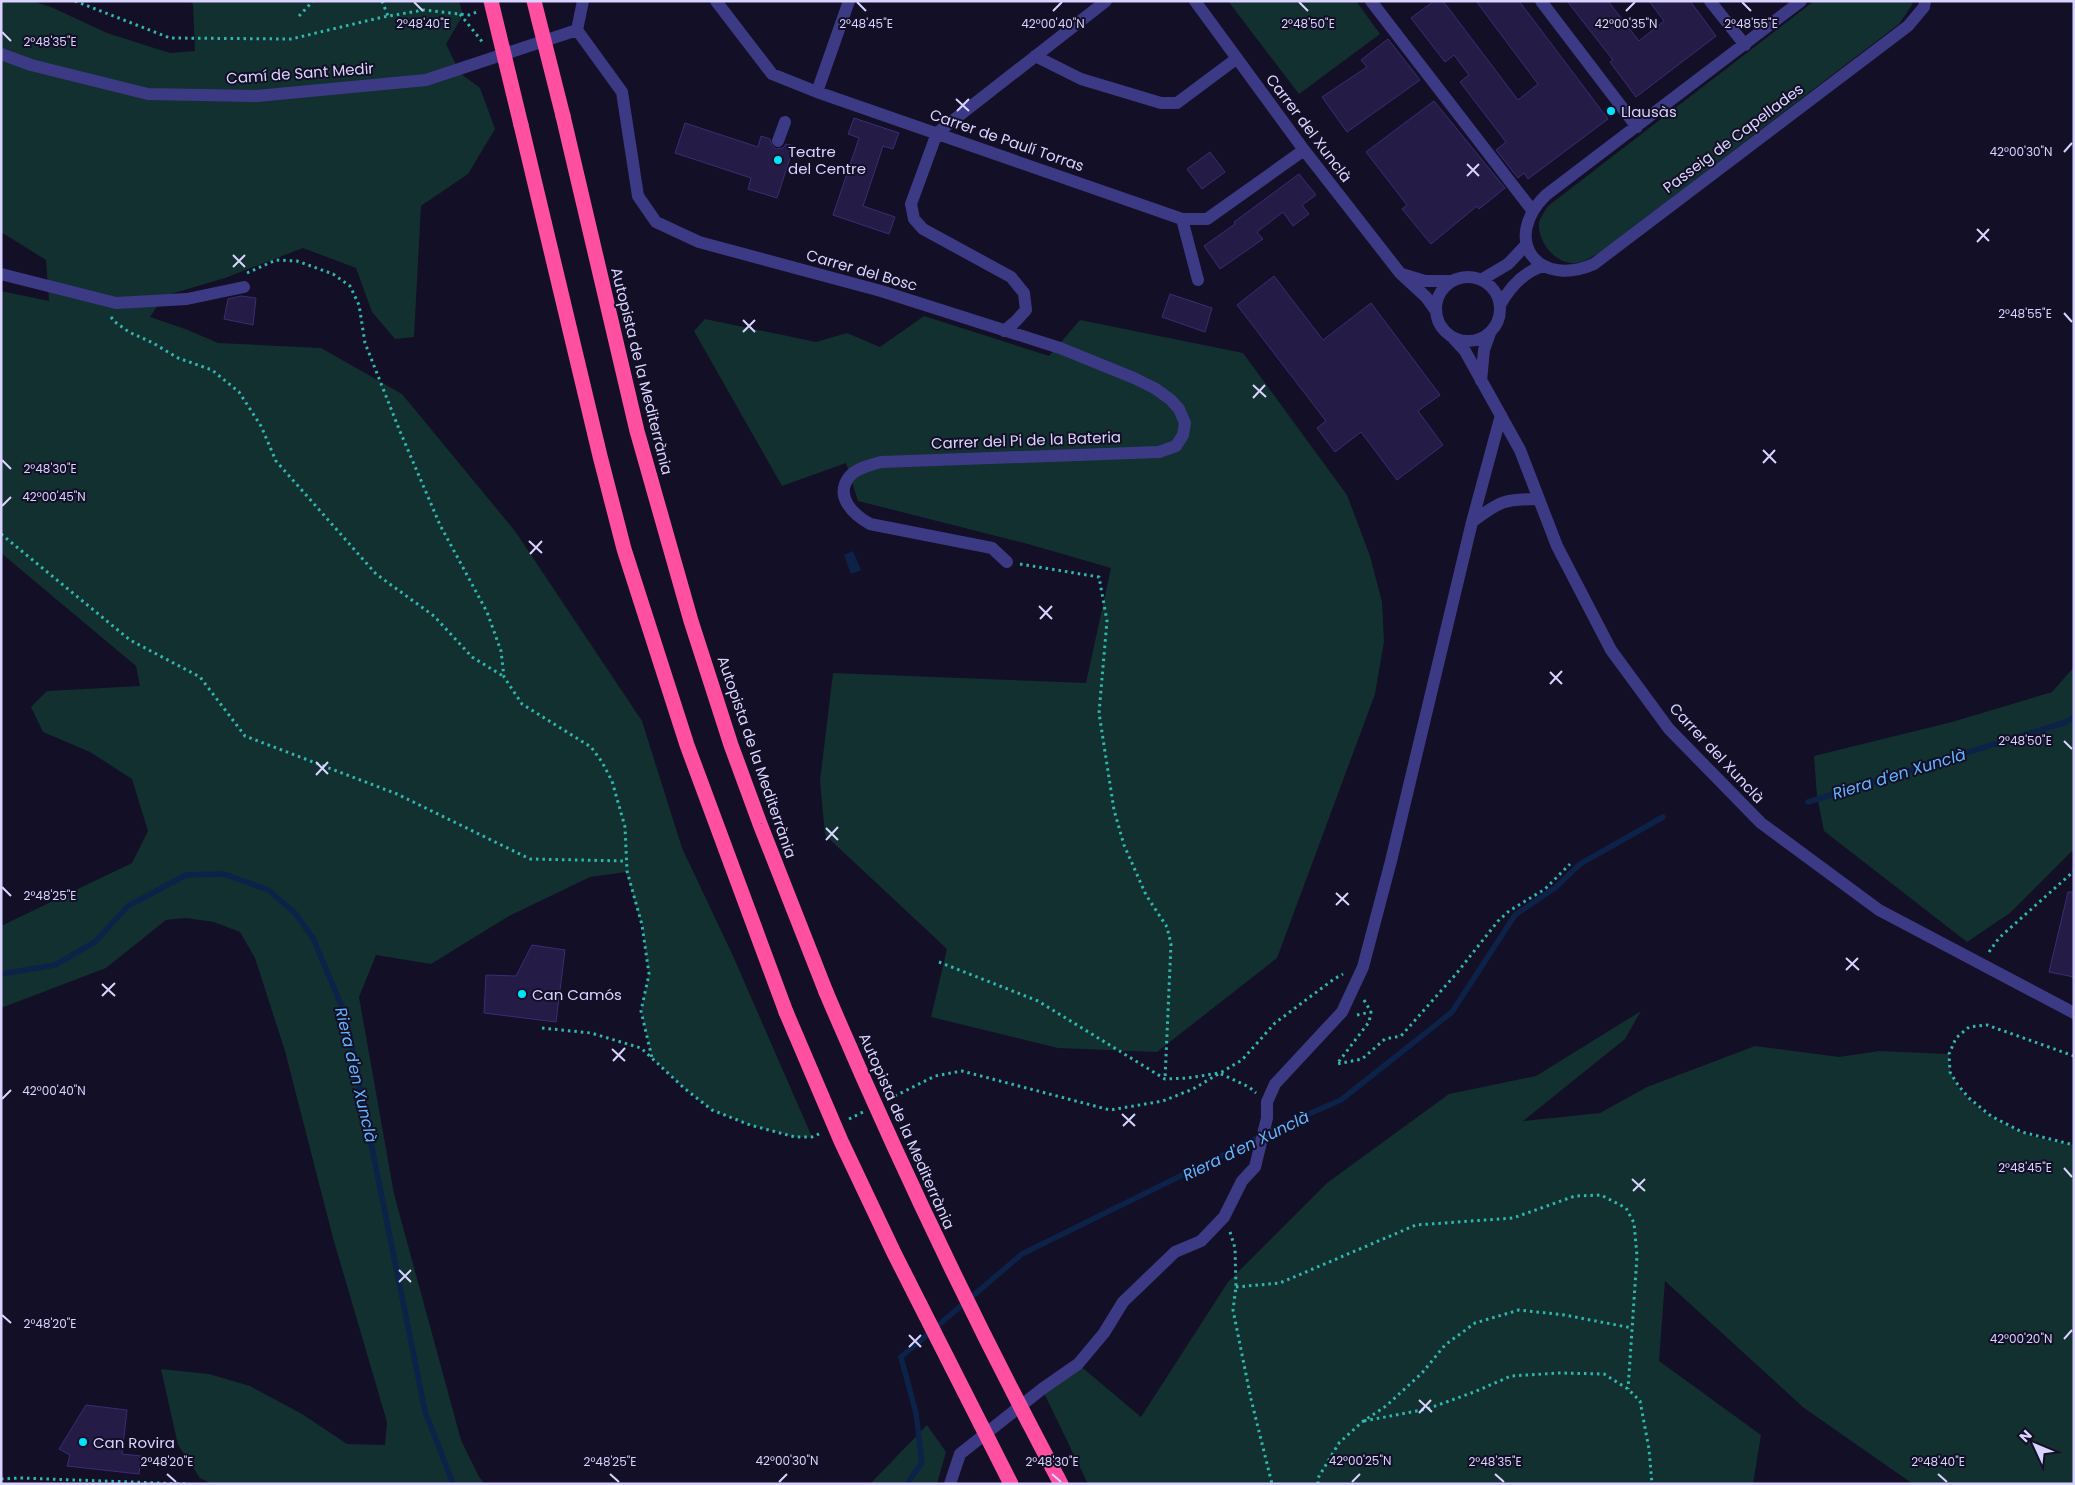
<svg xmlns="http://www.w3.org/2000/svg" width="2075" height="1485" font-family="Poppins,sans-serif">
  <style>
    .green { fill: #12302f }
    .water { fill: #0c2248 }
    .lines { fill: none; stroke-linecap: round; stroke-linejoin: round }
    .stream { stroke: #0c2248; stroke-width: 5.5 }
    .building { fill: #241b47; stroke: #3b2d73 }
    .path { stroke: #2fb8b0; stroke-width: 3; stroke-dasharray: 2.5 4; stroke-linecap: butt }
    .minor { stroke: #3d3a85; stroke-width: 12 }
    .highway { stroke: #ff4fa3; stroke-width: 15 }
    .highway-bridge { stroke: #ff4fa3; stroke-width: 15 }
    .ticks { fill: none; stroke: #d9d4ff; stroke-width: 2 }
    .poi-dot { fill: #00e5ff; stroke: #130f26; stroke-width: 2 }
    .labels { text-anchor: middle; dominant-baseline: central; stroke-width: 4; stroke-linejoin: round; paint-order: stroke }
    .street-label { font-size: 15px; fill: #d9d4ff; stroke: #130f26 }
    .poi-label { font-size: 15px; fill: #d9d4ff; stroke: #130f26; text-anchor: start }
    .water-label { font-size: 16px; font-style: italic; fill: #62b6ff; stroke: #130f26 }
    .ticks-label { font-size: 12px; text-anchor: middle; fill: #d9d4ff; stroke: #130f26; stroke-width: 4; stroke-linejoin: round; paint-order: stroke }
  </style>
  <rect width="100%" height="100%" fill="#130f26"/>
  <path class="green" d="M1 1H32L51 7 107 33 170 53 195 51 193 4 189 1H459L463 15 446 44 460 73 480 88 495 129 468 174 421 206 414 337 395 339 372 312 356 268 303 248 225 278 164 296 150 317 188 330 218 343 321 348 402 394 515 531 642 721 682 848 733 956 812 1137H795L750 1125 712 1110 684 1088 652 1058 641 1011 649 974 642 925 626 872 590 877 509 916 431 964 376 955 359 997 394 1194 461 1440 479 1477 485 1484H212L200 1478 178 1445 161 1369 209 1374 250 1386 302 1414 347 1444 385 1445 387 1422 333 1238 285 1051 255 958 240 932 214 922 186 918 166 920 106 968 1 1008V926L132 863 148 831 132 779 90 752 43 732 31 707 47 691 140 686 136 666 1 553V291L49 301 46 260 1 232Z
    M1228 1H1356L1380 34 1299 94Z
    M1814 1H1913L1912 5 1899 24 1599 253C1593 256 1587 260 1581 262 1560 269 1537 244 1539 223 1540 217 1545 211 1548 206Z
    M924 316 1049 356 1080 320 1243 353 1347 495 1370 556 1382 602 1384 642 1375 694 1277 958 1157 1052 1058 1048 931 1017 947 949 825 835 820 781 833 673 1086 683 1111 568 1028 544 858 501 846 463 782 486 694 331 705 319 816 342 847 333 880 347Z
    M2074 667V849L2010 913 1967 942 1824 831 1817 796 1814 756 1952 722 2052 692Z
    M1641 1011 1625 1039 1523 1121 1600 1113 1647 1087 1755 1046 1839 1057 1879 1051 1949 1054C1949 1060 1949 1068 1951 1073 1962 1101 1995 1121 2021 1132 2037 1139 2057 1141 2074 1145V1484H1913L1804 1408 1665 1281 1659 1361 1761 1435 1753 1484H1088L1042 1389 1078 1364 1141 1417 1228 1282 1327 1183 1449 1094 1536 1076Z
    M927 1425 946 1452 937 1484H870Z"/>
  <path class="water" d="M853 551 861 570 851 574 844 555Z"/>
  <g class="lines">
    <path class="stream" d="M1808 802 2066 722 2074 717
      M1 974 55 965 95 942 128 906 186 875 224 874 268 890 295 913 313 938 345 1014 425 1411 453 1484
      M907 1484 922 1462 916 1413 901 1357 1022 1254 1290 1122 1341 1100 1452 1012 1515 915 1556 887 1580 864 1663 817"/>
  </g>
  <path class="building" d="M1434 1H1443L1518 100 1538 84 1476 1H1519L1608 119 1528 179 1524 173 1518 178 1496 150 1506 142 1460 82 1469 75 1454 55 1445 62 1411 18Z
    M1567 1H1608L1639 41 1664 21 1649 1H1690L1716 36 1636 97 1610 62 1613 60Z
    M1388 39 1420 80 1347 132 1322 97 1367 67 1361 60Z
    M1434 101 1505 188 1479 209 1477 206 1431 244 1402 209 1407 205 1366 152Z
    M854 118 899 133 893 149 883 146 863 206 895 217 889 234 833 215 859 138 848 134Z
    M685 123 758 147 761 136 770 139 772 146 776 149 783 148 786 144 794 146 777 198 748 189 751 178 675 153Z
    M1210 152 1225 172 1202 189 1187 169Z
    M1299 174 1316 195 1302 205 1309 214 1293 226 1283 212 1257 232 1263 239 1220 269 1204 246 1235 224 1234 222Z
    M1274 276 1323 340 1371 303 1440 395 1418 411 1443 445 1397 480 1361 432 1335 452 1317 428 1326 421 1237 305Z
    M1170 294 1212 308 1205 332 1162 317Z
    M241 296 256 298 253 325 224 319 228 299Z
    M2068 892H2074V977L2049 972Z
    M532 945 565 950 556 1022 484 1013 486 975 516 976Z
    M86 1405 127 1410 122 1454 141 1456 139 1474 67 1466 70 1455 59 1449Z"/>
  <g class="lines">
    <path class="path" d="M75 1 170 38 291 39 383 17 424 10 469 15 477 12
      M382 1 388 16
      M460 14 484 44
      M299 16 313 1
      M247 273 276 260 297 261 333 274 350 286 359 305 365 343 399 429 440 525 487 612 501 651 504 677 522 704 591 747 602 762 612 781 625 827 627 871 642 925 649 974 641 1011 652 1058
      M111 317 115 322 129 332 153 343 178 358 212 370 239 392 261 426 276 461 376 574 434 616 472 657 503 676
      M1 534 130 640 200 677 245 736 397 794 530 859 626 861
      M1020 564 1099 577 1107 621 1099 713 1114 810 1124 845 1146 895 1167 927 1171 944 1165 1079
      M1989 952 1999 938 2074 871
      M939 962 1038 1001 1165 1079 1188 1078 1219 1073 1249 1087 1256 1093
      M1364 1000 1371 1012 1369 1022 1337 1064 1362 1059 1385 1039 1401 1036 1456 974 1498 921 1509 911 1545 889 1570 864
      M1357 1015 1371 1012
      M542 1028 591 1033 641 1048 684 1088 712 1110 750 1125 795 1137H812L821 1133
      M2074 1056 1987 1025 1969 1027 1956 1038 1949 1054 1950 1072 1958 1085 1969 1098 1991 1116 2022 1132 2074 1145
      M889 1099 935 1076 962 1071 1110 1110 1163 1101 1193 1089 1242 1060 1275 1023 1334 979 1343 974
      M849 1119 863 1112
      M1230 1232 1235 1248 1236 1287 1233 1310 1251 1399 1272 1484
      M1236 1287 1280 1283 1416 1225 1513 1218 1575 1196 1601 1195 1626 1208 1634 1223 1637 1256 1628 1389
      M1364 1421 1427 1409 1474 1392 1511 1376 1559 1373 1604 1374 1628 1389 1640 1401 1649 1449 1652 1484
      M1 1479 20 1478 187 1484
      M1318 1484V1478L1339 1443 1362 1422 1386 1406 1422 1373 1445 1345 1475 1323 1519 1310 1565 1315 1632 1328"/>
    <path class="minor" d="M716 1 772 74 817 92 1182 219H1207L1304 150
      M1195 1 1304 150 1400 273 1426 297 1436 311
      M1371 1 1532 210
      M1541 1 1637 127
      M1710 1 1745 45
      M1801 1 1546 195C1501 239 1537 289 1594 264L1908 26 1924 7 1925 1
      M577 30 622 92 638 196 656 222 699 242 881 291 1060 348 1134 378 1156 389 1171 400 1179 409 1185 423 1183 435 1176 446 1159 452 881 462C871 465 856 468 849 477 834 497 854 515 870 524L992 548 1007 562
      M1 54 31 65 148 94 257 96 426 80 577 30 583 1
      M1035 56 1081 79 1161 103H1177L1236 59
      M817 92 849 1
      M937 133 911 204 914 219 923 229 1011 277 1024 293 1026 310 1015 322 1004 331
      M937 133 1106 1
      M778 141 785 122
      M1182 219 1198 280
      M1 274 116 303 187 299 244 287
      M1402 274 1425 281H1453
      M1436 309a32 32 0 1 1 64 0a32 32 0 1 1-64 0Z
      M1481 280 1508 264 1526 245
      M1500 305C1510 287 1524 272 1543 266
      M1451 336 1465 351 1520 450 1557 546 1611 650 1669 729 1761 823 1879 910 2074 1013
      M1481 381 1484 350 1490 333
      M1472 522C1500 501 1504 499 1539 499
      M950 1484 960 1454 1042 1389 1078 1364 1104 1333 1123 1302 1175 1252 1201 1241 1224 1217 1242 1181 1255 1167 1267 1118V1102L1275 1084 1342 1012 1363 967 1391 861 1472 522 1501 415"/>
    <path class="highway" d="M563 116 637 431 691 621 731 745 760 824 826 992
      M521 125 600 456 624 549 687 745 786 1012"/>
    <path class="highway-bridge" d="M491 1 521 125
      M534 1 563 116
      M826 992C897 1159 975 1323 1061 1484
      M786 1012 841 1141 894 1253 1011 1484"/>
  </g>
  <path class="ticks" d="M414 2 423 11M857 2 866 11M1299 2 1308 11M1742 2 1751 11M1053 11 1062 2M1626 11 1635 2M2 32 11 41M956 99 969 111M957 111 969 99M2064 152 2072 143M1467 164 1479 176M1467 176 1479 164M1977 229 1989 241M1977 242 1989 229M233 255 245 267M233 267 245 255M2064 313 2072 322M743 320 755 332M743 332 755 320M1253 385 1266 397M1253 398 1265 385M1763 450 1776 463M2 460 11 469M1763 463 1775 450M2 506 11 497M529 541 542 553M530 554 542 541M1039 606 1052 619M1040 619 1052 606M1550 672 1562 684M1550 684 1562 671M2064 741 2072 749M316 762 328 774M316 775 328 762M826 828 838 840M826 840 838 827M2 887 11 896M1336 893 1349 905M1336 905 1348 893M1846 958 1859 970M1846 970 1858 958M102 984 115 996M102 996 115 983M612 1049 625 1061M613 1061 625 1048M2 1099 11 1090M1122 1114 1135 1126M1123 1126 1135 1114M2064 1168 2072 1177M1632 1179 1645 1191M1633 1191 1645 1179M399 1270 411 1282M399 1282 411 1270M2 1315 11 1323M909 1335 921 1347M2064 1339 2072 1330M909 1347 921 1335M1419 1400 1432 1412M1419 1413 1431 1400M167 1474 176 1482M610 1474 619 1482M1052 1474 1061 1482M1495 1474 1504 1482M1938 1474 1947 1482M779 1482 787 1474M1352 1482 1360 1474"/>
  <g class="poi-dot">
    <circle cx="1611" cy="111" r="5"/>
    <circle cx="778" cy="160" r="5"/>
    <circle cx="522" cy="994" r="5"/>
    <circle cx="83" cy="1442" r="5"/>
  </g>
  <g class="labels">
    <g class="street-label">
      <text transform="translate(300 73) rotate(-4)">Camí de Sant Medir</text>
      <text transform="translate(1309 128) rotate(53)">Carrer del Xunclà</text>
      <text transform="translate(1733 138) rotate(-37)">Passeig de Capellades</text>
      <text transform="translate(1007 140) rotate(19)">Carrer de Paulí Torras</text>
      <text transform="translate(862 270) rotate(16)">Carrer del Bosc</text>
      <text transform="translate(642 371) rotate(76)">Autopista de la Mediterrània</text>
      <text transform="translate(1026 440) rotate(-2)">Carrer del Pi de la Bateria</text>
      <text transform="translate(1717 753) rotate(47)">Carrer del Xunclà</text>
      <text transform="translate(757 757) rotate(71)">Autopista de la Mediterrània</text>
      <text transform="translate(907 1131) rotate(66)">Autopista de la Mediterrània</text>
    </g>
    <g class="poi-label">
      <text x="1621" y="111">Llausàs</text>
      <text x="788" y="151">Teatre<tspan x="788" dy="17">del Centre</tspan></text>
      <text x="532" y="994">Can Camós</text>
      <text x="93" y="1442">Can Rovira</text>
    </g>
    <g class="water-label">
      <text transform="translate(1899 774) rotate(-17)">Riera d'en Xunclà</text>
      <text transform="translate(356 1075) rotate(77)">Riera d'en Xunclà</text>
      <text transform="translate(1246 1146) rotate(-26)">Riera d'en Xunclà</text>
    </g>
  </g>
  <g class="ticks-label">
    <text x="423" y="28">2°48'40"E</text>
    <text x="866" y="28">2°48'45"E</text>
    <text x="1308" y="28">2°48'50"E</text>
    <text x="1751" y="28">2°48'55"E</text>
    <text x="1053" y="28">42°00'40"N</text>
    <text x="1626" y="28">42°00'35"N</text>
    <text x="50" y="46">2°48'35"E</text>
    <text x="2021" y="156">42°00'30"N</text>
    <text x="2025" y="318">2°48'55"E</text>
    <text x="50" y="473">2°48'30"E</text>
    <text x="54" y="501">42°00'45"N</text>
    <text x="2025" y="745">2°48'50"E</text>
    <text x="50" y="900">2°48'25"E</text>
    <text x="54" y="1095">42°00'40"N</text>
    <text x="2025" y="1172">2°48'45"E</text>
    <text x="50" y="1328">2°48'20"E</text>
    <text x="2021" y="1343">42°00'20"N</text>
    <text x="787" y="1465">42°00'30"N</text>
    <text x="1360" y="1465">42°00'25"N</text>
    <text x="167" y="1466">2°48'20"E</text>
    <text x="610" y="1466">2°48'25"E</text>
    <text x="1052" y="1466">2°48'30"E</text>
    <text x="1495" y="1466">2°48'35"E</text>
    <text x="1938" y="1466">2°48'40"E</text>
  </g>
  <rect width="2075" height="1485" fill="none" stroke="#d9d4ff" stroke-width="5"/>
  <g transform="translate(2035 1445) rotate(314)" stroke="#130f26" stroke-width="4" paint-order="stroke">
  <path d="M0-4L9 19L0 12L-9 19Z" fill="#d9d4ff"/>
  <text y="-8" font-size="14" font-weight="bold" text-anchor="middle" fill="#d9d4ff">N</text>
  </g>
</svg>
